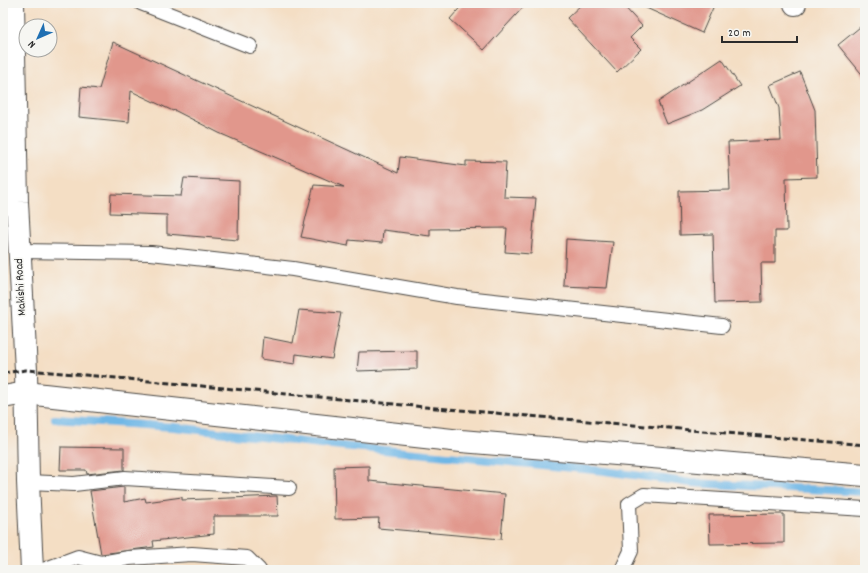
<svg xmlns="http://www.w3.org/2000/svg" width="868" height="573" font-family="Dekko,sans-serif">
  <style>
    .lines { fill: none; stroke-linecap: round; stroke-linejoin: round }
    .stream { stroke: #6fb7e6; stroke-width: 8 }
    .building { fill: #e1978c }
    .lane-casing { stroke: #494642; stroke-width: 16 }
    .street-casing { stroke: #494642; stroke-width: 24 }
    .secondary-casing { stroke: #494642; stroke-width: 24 }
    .lane { stroke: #fff; stroke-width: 14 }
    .street { stroke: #fff; stroke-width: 22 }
    .secondary { stroke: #fff; stroke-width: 22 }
    .rail { stroke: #2b2b2b; stroke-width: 3; stroke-dasharray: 6 3; stroke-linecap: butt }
    .labels { text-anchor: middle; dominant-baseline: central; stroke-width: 3; stroke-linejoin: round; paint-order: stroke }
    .street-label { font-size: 12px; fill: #2b2b2b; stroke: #f6f6f2 }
  </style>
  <rect width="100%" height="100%" fill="#f6f6f2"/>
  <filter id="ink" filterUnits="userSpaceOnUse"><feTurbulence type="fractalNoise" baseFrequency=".025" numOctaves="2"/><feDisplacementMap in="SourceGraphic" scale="8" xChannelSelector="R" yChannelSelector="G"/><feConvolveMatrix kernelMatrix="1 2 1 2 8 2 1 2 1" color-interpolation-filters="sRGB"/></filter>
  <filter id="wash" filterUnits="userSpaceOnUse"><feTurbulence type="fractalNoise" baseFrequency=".012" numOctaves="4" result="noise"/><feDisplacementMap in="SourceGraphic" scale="16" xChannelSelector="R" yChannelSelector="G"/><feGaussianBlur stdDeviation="0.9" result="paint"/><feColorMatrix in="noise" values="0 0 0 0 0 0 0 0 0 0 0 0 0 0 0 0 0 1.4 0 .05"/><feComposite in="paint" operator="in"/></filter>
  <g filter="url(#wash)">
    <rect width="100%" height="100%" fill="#f4dec4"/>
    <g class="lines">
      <path class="stream" d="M55 419 174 427 321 444 605 471 692 483 865 492"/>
    </g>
    <g id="blocks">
      <path class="building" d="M464 3H527L484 50 450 19Z
        M583 3H621L642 26 630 38 641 49 617 72 567 18Z
        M635 3H715L702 33Z
        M865 23V78L838 45Z
        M113 42 398 173 400 157 466 166V161L506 162 504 197 536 198 531 254 505 252 507 228 430 229V236L383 230 382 243 349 240 348 246 301 237 314 185 344 187 219 133 174 110 173 111 131 91 129 122 79 117 81 87 99 89Z
        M722 59 740 86 702 110 667 124 658 102Z
        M800 72 815 110 817 177 786 178 787 231H775V263H761L762 302 715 303 713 234 680 235 679 191 730 190 728 142 781 140 779 108 770 85Z
        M184 178 239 181 238 240 167 234V215L110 213 111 194 181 196Z
        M566 239 613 242 607 288 564 286Z
        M299 310 341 313 332 359 296 354 295 364 261 359 263 337 293 343Z
        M417 351V369L357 371 359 352Z
        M61 447 124 448V470L87 474 86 470H60Z
        M369 466V481L505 494 501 539 378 528 379 518 335 519 334 467Z
        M124 487V502L145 498 146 502 182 497V500L277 496 278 516H214V534L153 541 154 547 101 554 90 491Z
        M784 514V543L710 544 709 515Z"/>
    </g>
  </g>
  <g filter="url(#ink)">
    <use href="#blocks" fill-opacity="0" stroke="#494642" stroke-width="1"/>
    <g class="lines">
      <defs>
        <path id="lane" d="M141 3 250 46
          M20 251 151 253 293 269 457 297 722 326
          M28 482 74 484 125 478 289 488
          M43 570 78 557 101 563 129 558 192 554 247 558 259 570
          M622 570 631 551 629 504 644 495 865 509"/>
        <path id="street" d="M795 3V4
          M3 397 26 393 461 441 865 475"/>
        <path id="secondary" d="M13 3 17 202 26 370 28 482 32 570"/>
      </defs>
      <use href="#lane" class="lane-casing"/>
      <use href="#street" class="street-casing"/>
      <use href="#secondary" class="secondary-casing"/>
      <use href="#lane" class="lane"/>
      <use href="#street" class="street"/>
      <use href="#secondary" class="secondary"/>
      <path class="rail" d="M3 373 26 370 85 375 425 407 865 445"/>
    </g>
  </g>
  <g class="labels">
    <g class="street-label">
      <text transform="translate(21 287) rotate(-93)">Makishi Road</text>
    </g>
  </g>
  <rect width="868" height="573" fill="none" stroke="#f6f6f2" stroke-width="16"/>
  <g transform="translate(38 38) rotate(225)"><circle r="19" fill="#f6f6f2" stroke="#a5a5a2"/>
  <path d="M0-3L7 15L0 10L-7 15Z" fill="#1f6fb2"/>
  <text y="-6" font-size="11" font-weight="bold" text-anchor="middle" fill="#2b2b2b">N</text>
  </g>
  <path d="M722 36v6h75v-6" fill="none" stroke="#2b2b2b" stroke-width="2"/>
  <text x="728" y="36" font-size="12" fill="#2b2b2b" stroke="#f6f6f2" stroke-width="3" paint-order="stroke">20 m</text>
</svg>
